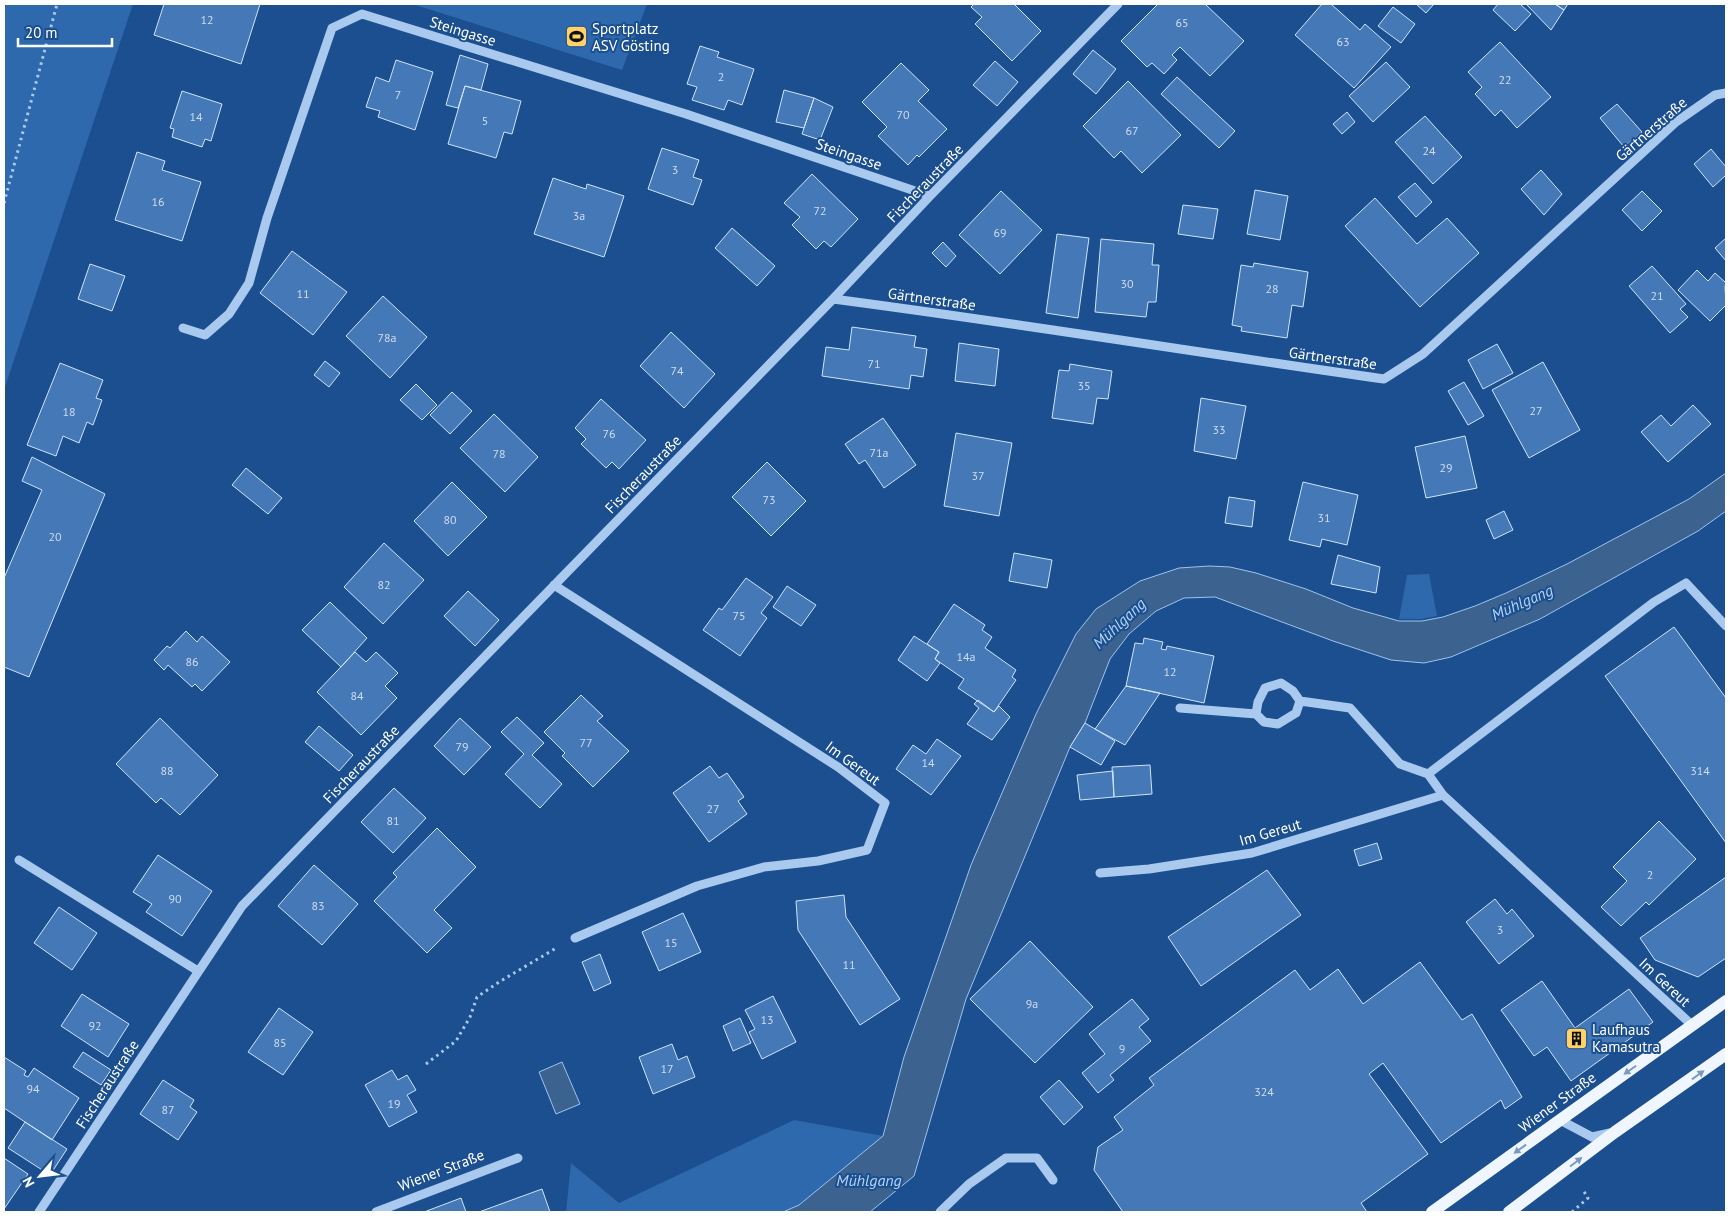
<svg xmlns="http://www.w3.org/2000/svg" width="1730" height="1216" font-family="'PT Sans',sans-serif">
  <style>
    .green { fill: #2e69ad }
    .water { fill: #3c6290; stroke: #9cc4f0 }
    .building { fill: #4478b7; stroke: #cfe3fa }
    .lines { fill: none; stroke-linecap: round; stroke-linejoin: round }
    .path { stroke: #a9c9ee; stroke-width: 3; stroke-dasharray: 2.5 4; stroke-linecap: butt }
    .minor { stroke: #a9c9ee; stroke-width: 9 }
    .major { stroke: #f0f6ff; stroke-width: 12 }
    .oneway { fill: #7b9ac1 }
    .labels { text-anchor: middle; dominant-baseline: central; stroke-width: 4; stroke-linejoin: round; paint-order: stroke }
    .number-label { font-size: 12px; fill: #d0dded }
    .poi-label { font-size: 15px; fill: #fff; stroke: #1b4f8f; text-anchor: start }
    .street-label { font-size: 15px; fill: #fff; stroke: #1b4f8f }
    .water-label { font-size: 16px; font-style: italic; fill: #b5d3f5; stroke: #1b4f8f }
  </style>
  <rect width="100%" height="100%" fill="#1b4f8f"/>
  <path class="green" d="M6 4H133L4 390V10Z
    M412 4H647L622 70Z
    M1429 574 1437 616 1421 619H1399L1407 575Z
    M794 1120 883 1136 799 1206 783 1212H566L571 1163 619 1203Z"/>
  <path class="water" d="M1726 473V511L1698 531 1540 619 1451 657 1424 663 1391 660 1333 641 1215 597 1184 598 1156 611 1129 634 1110 659 1085 723 1070 747 966 999 914 1176 870 1212H783L799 1205 883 1136 904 1057 971 865 1036 714 1076 634 1096 609 1140 581 1179 568 1209 566 1230 567 1256 573 1306 589 1353 608 1399 621H1422L1443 617 1475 606 1506 593 1567 564 1689 499Z
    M562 1062 580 1104 556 1114 539 1072Z"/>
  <path class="building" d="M164 4H260L241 64 154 35Z
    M974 4H1014L1041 31 1012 61 975 24 982 17 971 7Z
    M1158 4H1205L1244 41 1210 76 1180 47 1172 55 1177 60 1164 74 1152 63 1147 67 1121 41Z
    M1322 4H1331L1360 30 1365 24 1391 47 1354 88 1295 35Z
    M1416 4H1434L1426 13Z
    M1498 4H1520L1531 14 1515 31 1493 10Z
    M1526 4H1555L1564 10 1551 30Z
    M1555 4H1568L1564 10Z
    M1393 7 1415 24 1401 43 1378 26Z
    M1500 42 1551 97 1517 128 1501 110 1495 116 1475 94 1482 87 1468 72Z
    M700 46 719 52 717 57 754 69 742 105 728 100 724 110 692 100 697 87 687 84Z
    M1093 50 1116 69 1096 94 1073 74Z
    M460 55 488 64 481 90 465 86 458 108 446 105Z
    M396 60 433 72 415 130 378 117 380 111 366 107 376 77 389 82Z
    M995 61 1018 82 997 106 973 85Z
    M1386 62 1410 87 1373 122 1349 96Z
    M901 63 929 90 918 101 947 129 919 157 917 155 908 165 878 136 887 127 862 102Z
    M1177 77 1235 131 1219 148 1161 94Z
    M1128 81 1181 135 1142 173 1121 151 1114 158 1083 126Z
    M465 86 521 101 512 134 504 132 496 158 448 144Z
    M784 90 814 98 804 128 776 122Z
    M182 91 222 104 211 141 205 139 202 147 172 137 174 129 170 128Z
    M814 98 833 107 820 140 802 134Z
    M1617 104 1642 132 1624 147 1600 118Z
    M1347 112 1355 122 1342 134 1333 124Z
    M1425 116 1462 157 1433 184 1395 142Z
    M662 148 699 160 693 177 702 180 693 205 648 189Z
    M1711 149 1726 167V175L1713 187 1694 164Z
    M137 152 165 161 162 170 201 182 182 241 115 220Z
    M1541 170 1562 194 1544 215 1521 189Z
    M812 174 858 219 831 247 824 241 816 249 792 225 800 217 784 203Z
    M553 178 586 189 587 184 624 196 604 257 534 234Z
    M1415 183 1432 202 1416 217 1398 197Z
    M1255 190 1288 196 1280 240 1247 234Z
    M1001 191 1042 230 1000 274 959 235Z
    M1642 191 1662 211 1642 231 1622 210Z
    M1375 198 1417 244 1447 218 1479 253 1420 307 1345 226Z
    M1183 205 1218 209 1213 239 1178 234Z
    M732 228 775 266 757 286 715 248Z
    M1057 234 1089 238 1078 318 1046 313Z
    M1726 238V261L1715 248Z
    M1101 239 1154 244 1152 265H1159L1156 302H1148L1146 317 1095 312Z
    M943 242 956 256 946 267 932 253Z
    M292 251 347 292 313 335 260 293Z
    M1254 263 1308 272 1303 307 1292 305 1287 338 1241 331 1242 327 1232 325 1241 265 1253 267Z
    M90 264 125 276 112 311 78 299Z
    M1652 266 1686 304 1680 309 1688 317 1670 333 1629 286Z
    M1697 270 1708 281 1715 273 1726 283 1725 287 1726 305 1710 321 1678 290Z
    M383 296 427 337 390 378 346 336Z
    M852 327 916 336 914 347 927 349 923 377 911 375 909 389 822 376 826 347 849 350Z
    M671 332 715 374 684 408 640 366Z
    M959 343 999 349 995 386 955 381Z
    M1497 344 1513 373 1483 389 1468 360Z
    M325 361 340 373 329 387 314 375Z
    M1543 362 1580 430 1529 458 1492 390Z
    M60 363 103 380 96 398 102 400 93 425 87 422 79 443 63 436 56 456 27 445Z
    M1070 364 1112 371 1108 399 1097 398 1093 424 1052 418 1059 370 1069 371Z
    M1464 382 1484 416 1468 425 1448 391Z
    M416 384 437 405 422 420 400 400Z
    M452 392 472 411 450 434 430 415Z
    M1201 398 1246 406 1236 459 1194 451Z
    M601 399 646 440 619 469 612 462 606 468 581 444 586 439 575 428Z
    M1693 405 1711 424 1668 462 1641 432 1661 415 1671 426Z
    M494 414 538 457 505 492 460 448Z
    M883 418 916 465 884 488 865 460 859 464 845 444Z
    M956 433 1012 443 999 516 944 506Z
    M1465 436 1477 488 1426 498 1415 447Z
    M32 457 105 494 29 677 4 667V578L42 490 22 481Z
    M767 462 806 501 771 536 732 497Z
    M246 468 282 498 268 514 232 485Z
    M452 482 487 517 448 556 414 521Z
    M1303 482 1358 495 1347 545 1322 539 1320 547 1289 540Z
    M1229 497 1255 501 1252 527 1225 523Z
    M1504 511 1513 530 1494 539 1486 520Z
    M384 543 424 580 383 624 344 587Z
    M1014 553 1052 560 1047 588 1009 581Z
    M1338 555 1380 567 1376 593 1331 584Z
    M746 578 773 597 761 613 767 618 740 656 703 630 719 608 722 610Z
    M787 586 816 605 801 626 773 607Z
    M468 591 499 620 475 646 444 616Z
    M330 602 367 638 341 667 302 630Z
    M954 604 985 625 982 630 992 637 985 648 1016 670 1012 677 1016 680 994 712 958 688 964 679 935 659 939 652 927 644Z
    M1674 627 1726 698V843L1605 676Z
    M186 631 197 642 202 636 230 662 202 691 195 684 192 687 168 665 164 670 154 660 167 646 170 648Z
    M914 636 939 652 935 659 940 663 927 681 898 660Z
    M1144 638 1163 642 1161 649 1166 650 1167 646 1214 656 1204 703 1126 686 1135 643 1143 644Z
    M355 652 366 662 376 652 398 673 385 686 397 698 361 735 317 692Z
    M1126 686 1160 693 1125 745 1095 729Z
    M581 695 603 716 597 721 629 751 593 787 562 756 565 753 544 732Z
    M978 700 994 712 999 706 1010 717 992 740 967 724 979 708 974 704Z
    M517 717 544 743 532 755 562 784 540 808 505 774 524 754 501 732Z
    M160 718 218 775 180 815 161 798 156 803 116 764Z
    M460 718 491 747 464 775 434 746Z
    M1085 723 1115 741 1101 765 1070 747Z
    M319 726 353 755 339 771 305 742Z
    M937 739 961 756 931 795 896 769 913 745 926 754Z
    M1150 765 1152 794 1114 797 1112 767Z
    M710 766 719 778 727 773 744 797 738 801 747 814 709 842 673 793Z
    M1113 771 1114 797 1080 800 1077 775Z
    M394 788 426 818 393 853 361 822Z
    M1659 821 1696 859 1649 905 1646 902 1621 926 1601 907 1627 881 1613 867Z
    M437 828 476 867 434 910 452 928 427 953 374 901 397 877 393 873Z
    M1377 843 1382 859 1359 866 1354 850Z
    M158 855 212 891 182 936 146 912 152 904 133 892Z
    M314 865 358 904 322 945 278 906Z
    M1267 870 1301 915 1201 986 1168 937Z
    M1726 877V958L1698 977 1655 960 1640 938Z
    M844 895 846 917 900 999 860 1025 798 930 796 901Z
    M1495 899 1507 914 1512 909 1534 936 1499 964 1466 922Z
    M59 907 97 933 72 970 34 943Z
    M683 913 701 952 659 971 642 932Z
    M1030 941 1093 1007 1035 1063 970 999Z
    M600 954 611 983 594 991 582 962Z
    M1420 962 1462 1020 1472 1014 1522 1097 1505 1109 1501 1100 1441 1143 1383 1063 1369 1074 1428 1154 1361 1203 1367 1212H1123L1094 1170 1098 1147 1123 1130 1114 1117 1154 1085 1149 1078 1295 970 1310 990 1338 969 1363 1004Z
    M1542 981 1575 1028 1629 989 1653 1022 1571 1081 1547 1047 1534 1056 1501 1010Z
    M82 994 129 1024 108 1057 61 1026Z
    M773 996 796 1042 762 1059 749 1032 755 1029 745 1010Z
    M1132 999 1149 1019 1139 1027 1151 1041 1110 1075 1114 1080 1098 1093 1082 1073 1105 1054 1089 1034Z
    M279 1008 313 1032 283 1075 248 1052Z
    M740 1018 751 1043 733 1051 723 1026Z
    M672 1044 678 1060 687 1056 695 1077 653 1094 639 1057Z
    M83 1052 111 1070 101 1085 73 1067Z
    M4 1057 26 1071 24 1075 28 1077 34 1068 79 1098 52 1140 4 1108Z
    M392 1070 398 1080 407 1075 416 1090 407 1095 417 1112 389 1127 365 1085Z
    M163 1080 194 1100 190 1107 197 1112 178 1140 140 1114Z
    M1059 1080 1083 1107 1064 1125 1040 1097Z
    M25 1122 67 1149 50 1175 8 1148Z
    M4 1158 28 1174 4 1209Z
    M542 1189 550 1212H479Z
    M461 1198 466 1212H424Z"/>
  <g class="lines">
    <path class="path" d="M4 203 57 4
      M426 1064 456 1041 470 1017 477 997 499 982 558 947
      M1572 1212 1588 1198 1583 1190"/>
    <path class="minor" d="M833 299C1017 323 1200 353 1384 379L1423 354 1676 122 1715 95 1726 93
      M183 328 205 335 229 314 249 283 267 218 332 28 362 14 686 114 930 196
      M554 585 838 767 885 803 867 850 818 861 764 867 697 886 575 938
      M1180 708 1256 714 1264 722 1278 724 1296 713 1300 701 1350 708 1400 764 1428 774 1443 795
      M1256 714 1258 702 1265 688 1281 683 1293 691 1300 701
      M1428 774 1654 602 1686 583 1726 626
      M19 860 198 971
      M1100 873 1149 869 1252 853 1443 795 1693 1026
      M1560 1120 1592 1137 1610 1133
      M39 1212 242 906 833 299 930 196 1118 4
      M376 1212 518 1158
      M940 1212 969 1184 1006 1158H1037L1053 1180"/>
    <path class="major" d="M1432 1212 1726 1001
      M1509 1212 1615 1132 1726 1054"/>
  </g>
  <defs><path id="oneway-solid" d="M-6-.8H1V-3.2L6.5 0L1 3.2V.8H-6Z" transform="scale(1.25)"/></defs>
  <g class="oneway">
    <use href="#oneway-solid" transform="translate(1630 1070) rotate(145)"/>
    <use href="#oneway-solid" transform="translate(1698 1075) rotate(-36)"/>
    <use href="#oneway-solid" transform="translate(1520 1149) rotate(144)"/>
    <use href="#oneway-solid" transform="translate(1576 1162) rotate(-37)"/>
  </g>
  <defs>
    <symbol id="stadium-square" viewBox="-11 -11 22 22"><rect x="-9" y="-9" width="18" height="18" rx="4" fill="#ffd166" stroke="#1b4f8f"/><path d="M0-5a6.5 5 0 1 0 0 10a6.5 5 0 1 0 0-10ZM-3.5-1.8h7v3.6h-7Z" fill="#111"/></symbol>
    <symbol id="building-square" viewBox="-11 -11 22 22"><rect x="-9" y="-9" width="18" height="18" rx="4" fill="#ffd166" stroke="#1b4f8f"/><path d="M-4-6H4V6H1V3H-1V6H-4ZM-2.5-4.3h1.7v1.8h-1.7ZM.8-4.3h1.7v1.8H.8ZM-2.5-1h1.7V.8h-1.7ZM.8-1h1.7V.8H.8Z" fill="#111"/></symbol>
  </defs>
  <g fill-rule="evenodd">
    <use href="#stadium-square" x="564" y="24" width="25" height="25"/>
    <use href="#building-square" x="1564" y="1026" width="25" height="25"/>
  </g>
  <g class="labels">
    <g class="number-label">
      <text x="207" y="19">12</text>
      <text x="1182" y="22">65</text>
      <text x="1343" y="41">63</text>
      <text x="721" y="76">2</text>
      <text x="1505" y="79">22</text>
      <text x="398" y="94">7</text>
      <text x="903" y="114">70</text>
      <text x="196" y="116">14</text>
      <text x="485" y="120">5</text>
      <text x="1132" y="130">67</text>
      <text x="1429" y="150">24</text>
      <text x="675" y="169">3</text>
      <text x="158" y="201">16</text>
      <text x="820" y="210">72</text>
      <text x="579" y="215">3a</text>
      <text x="1000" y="232">69</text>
      <text x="1127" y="283">30</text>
      <text x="1272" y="288">28</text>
      <text x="303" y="293">11</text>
      <text x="1657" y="295">21</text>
      <text x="387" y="337">78a</text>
      <text x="874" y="363">71</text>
      <text x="677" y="370">74</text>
      <text x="1084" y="385">35</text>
      <text x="1536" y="410">27</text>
      <text x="69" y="411">18</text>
      <text x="1219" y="429">33</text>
      <text x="609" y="433">76</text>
      <text x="879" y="452">71a</text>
      <text x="499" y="453">78</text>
      <text x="1446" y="467">29</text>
      <text x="978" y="475">37</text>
      <text x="769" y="499">73</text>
      <text x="1324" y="517">31</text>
      <text x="450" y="519">80</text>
      <text x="55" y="536">20</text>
      <text x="384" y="584">82</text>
      <text x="739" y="615">75</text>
      <text x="966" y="656">14a</text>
      <text x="192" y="661">86</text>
      <text x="1170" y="671">12</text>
      <text x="357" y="695">84</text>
      <text x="586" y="742">77</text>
      <text x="462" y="746">79</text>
      <text x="928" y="762">14</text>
      <text x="167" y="770">88</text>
      <text x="1700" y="770">314</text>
      <text x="713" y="808">27</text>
      <text x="393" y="820">81</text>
      <text x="1650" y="874">2</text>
      <text x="175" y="898">90</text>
      <text x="318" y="905">83</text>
      <text x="1500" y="929">3</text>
      <text x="671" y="942">15</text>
      <text x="849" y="964">11</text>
      <text x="1032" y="1003">9a</text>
      <text x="767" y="1019">13</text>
      <text x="95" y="1025">92</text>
      <text x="280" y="1042">85</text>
      <text x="1122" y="1048">9</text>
      <text x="667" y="1068">17</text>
      <text x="33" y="1088">94</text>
      <text x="1264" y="1091">324</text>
      <text x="394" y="1103">19</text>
      <text x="168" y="1109">87</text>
    </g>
    <g class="poi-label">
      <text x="592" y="28">Sportplatz<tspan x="592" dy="17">ASV Gösting</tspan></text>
      <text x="1592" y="1029">Laufhaus<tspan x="1592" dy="17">Kamasutra</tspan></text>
    </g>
    <g class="street-label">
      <text transform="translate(463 31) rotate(17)">Steingasse</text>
      <text transform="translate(1651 129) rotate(-41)">Gärtnerstraße</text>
      <text transform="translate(849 154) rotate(19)">Steingasse</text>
      <text transform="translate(925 183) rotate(-46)">Fischeraustraße</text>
      <text transform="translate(932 299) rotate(8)">Gärtnerstraße</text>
      <text transform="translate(1333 358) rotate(8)">Gärtnerstraße</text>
      <text transform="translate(643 474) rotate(-46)">Fischeraustraße</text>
      <text transform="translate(853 763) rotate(36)">Im Gereut</text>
      <text transform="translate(361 764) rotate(-46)">Fischeraustraße</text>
      <text transform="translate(1270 832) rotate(-16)">Im Gereut</text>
      <text transform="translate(1665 982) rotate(43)">Im Gereut</text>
      <text transform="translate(107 1084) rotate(-57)">Fischeraustraße</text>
      <text transform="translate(1557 1102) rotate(-36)">Wiener Straße</text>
      <text transform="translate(441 1170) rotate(-21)">Wiener Straße</text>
    </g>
    <g class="water-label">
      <text transform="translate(1522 602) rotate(-24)">Mühlgang</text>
      <text transform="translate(1119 623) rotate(-43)">Mühlgang</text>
      <text x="869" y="1180">Mühlgang</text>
    </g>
  </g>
  <rect width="1730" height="1216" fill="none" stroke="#ffffff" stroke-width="10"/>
  <g transform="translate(40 1176) rotate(242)" stroke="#1b4f8f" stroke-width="4" paint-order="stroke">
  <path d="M0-4L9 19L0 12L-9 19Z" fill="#ffffff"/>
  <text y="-8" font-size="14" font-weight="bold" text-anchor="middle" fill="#ffffff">N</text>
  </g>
  <path d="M18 38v8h94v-8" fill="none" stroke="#ffffff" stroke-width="2.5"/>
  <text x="25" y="38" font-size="15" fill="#ffffff" stroke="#1b4f8f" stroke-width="4" paint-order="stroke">20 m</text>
</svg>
